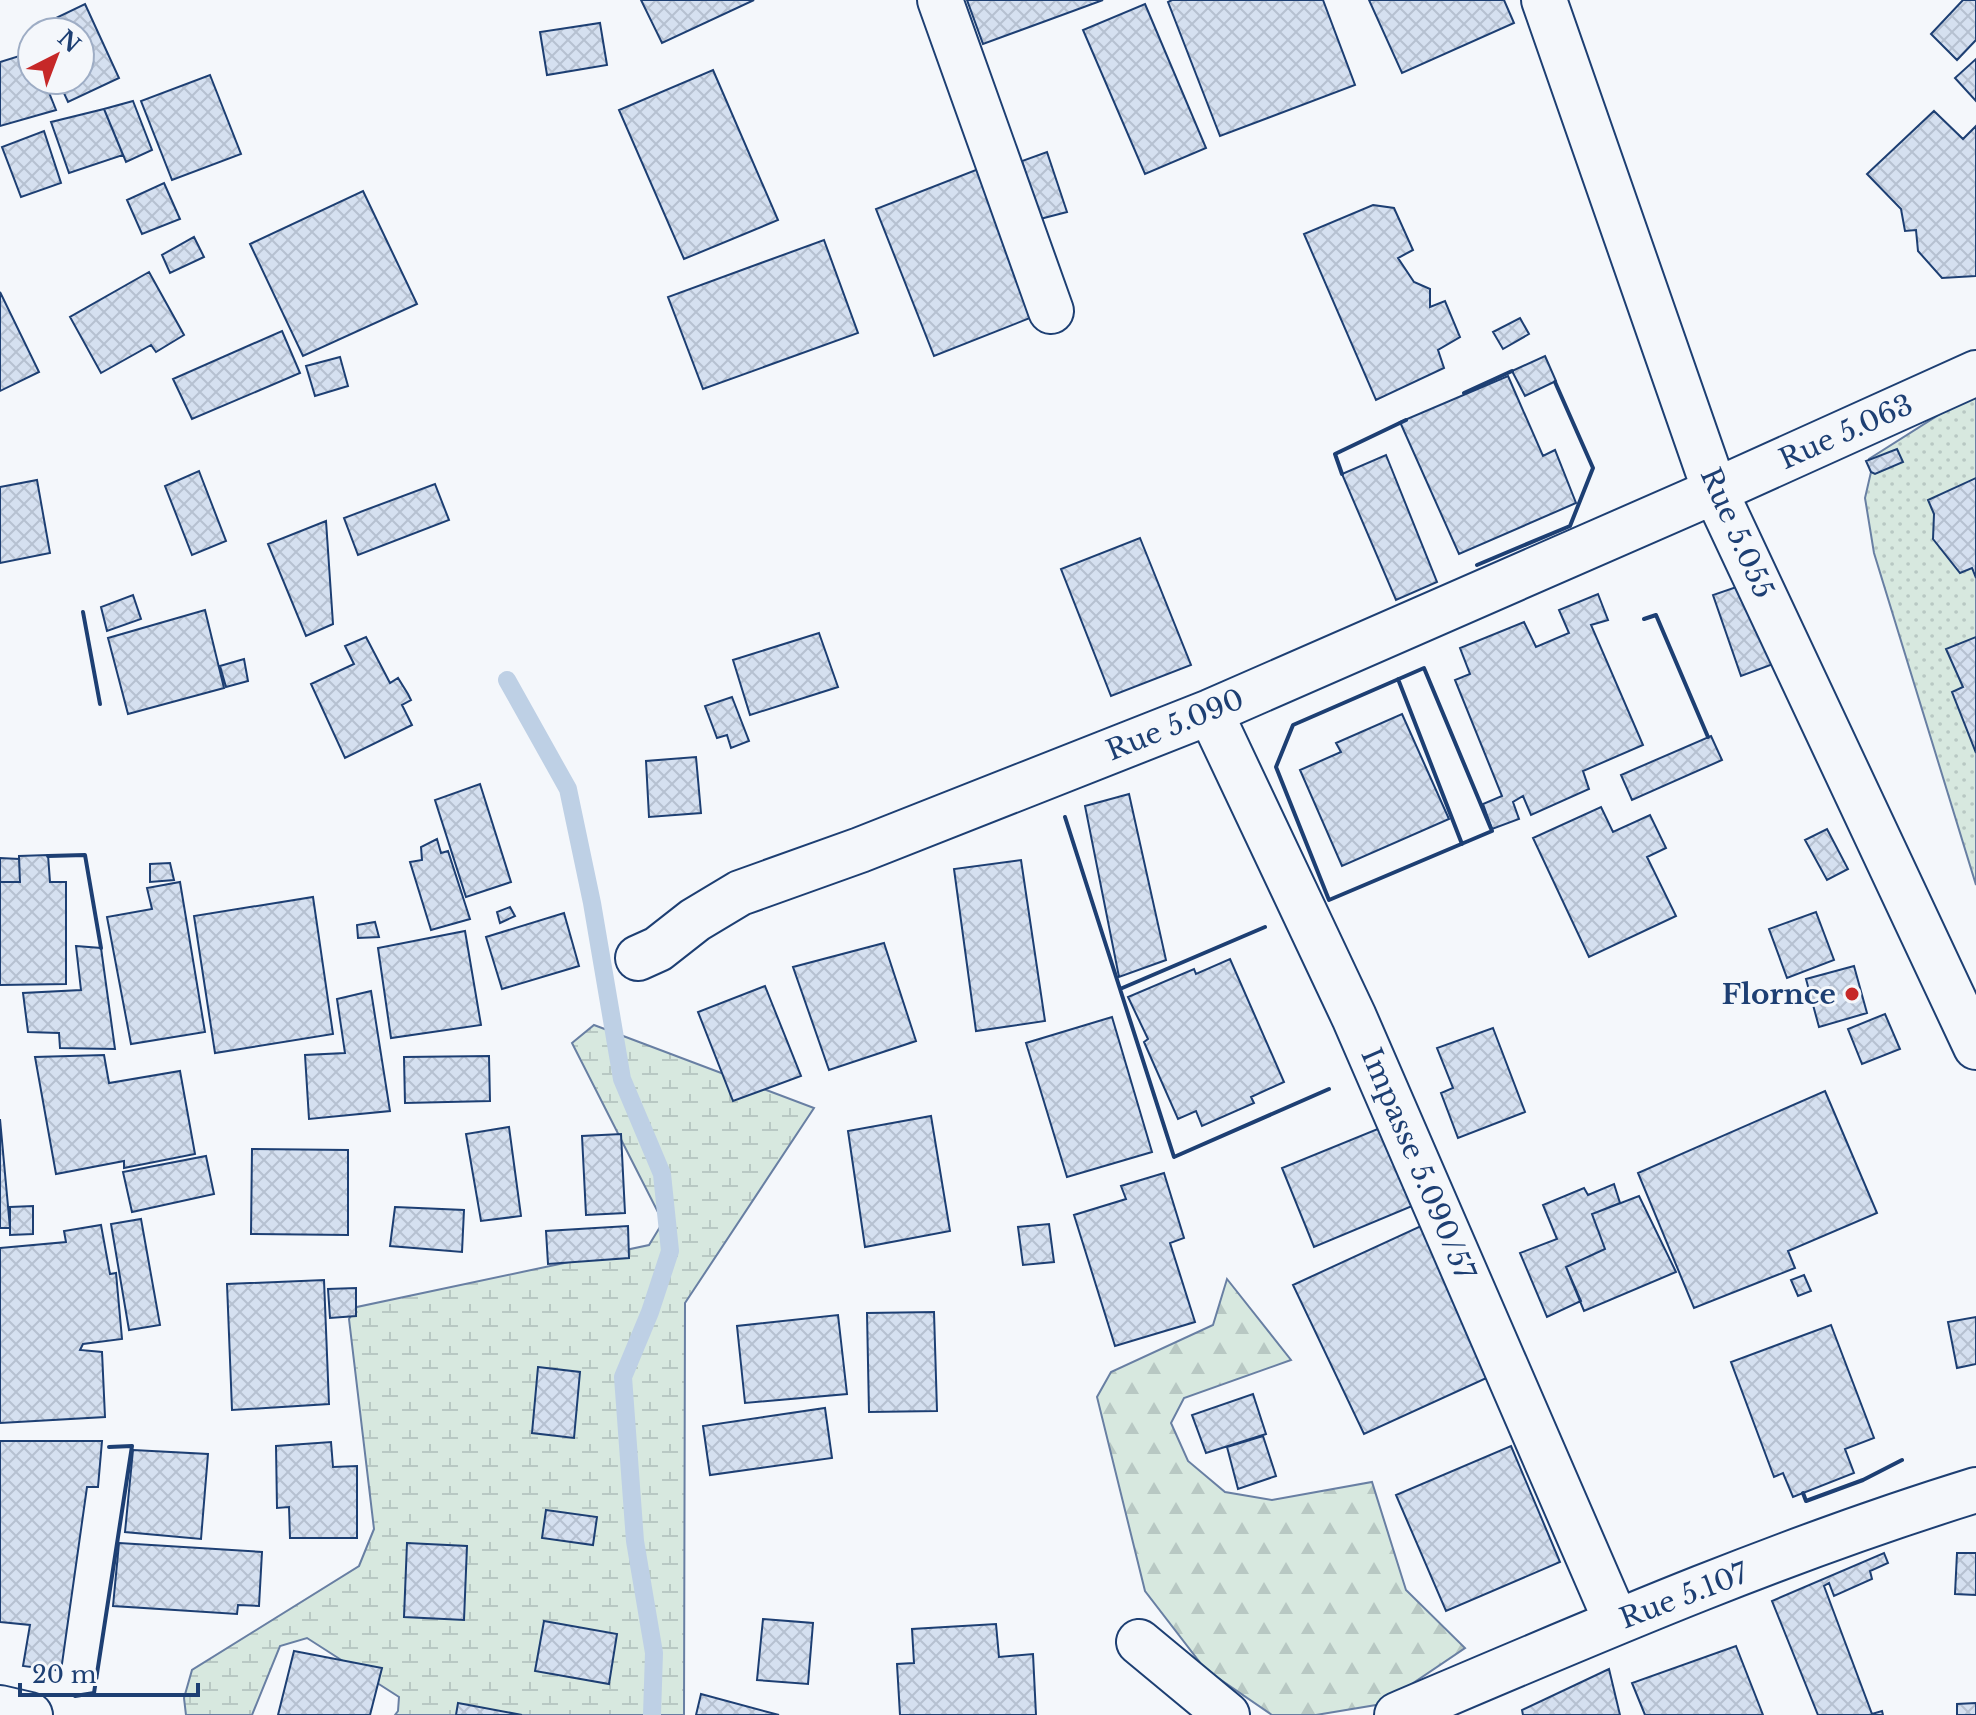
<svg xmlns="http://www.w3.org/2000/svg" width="1976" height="1715" font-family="'Libre Baskerville',serif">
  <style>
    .grass { fill: url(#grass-dots); stroke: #687fa3; stroke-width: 2 }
    .forest { fill: url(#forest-firs); stroke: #687fa3; stroke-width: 2 }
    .wetland { fill: url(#wetland-marsh); stroke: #687fa3; stroke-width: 2 }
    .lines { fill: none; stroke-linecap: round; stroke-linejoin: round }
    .stream { stroke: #bed0e5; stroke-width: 18 }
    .building { fill: url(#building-cross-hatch); stroke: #1d3f73; stroke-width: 2 }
    .minor-casing { stroke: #1d3f73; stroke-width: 48 }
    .minor { stroke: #f4f7fb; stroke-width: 44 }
    .wall { stroke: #1d3f73; stroke-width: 4 }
    .poi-dot { fill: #c62828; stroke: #f4f7fb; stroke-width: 3 }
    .labels { text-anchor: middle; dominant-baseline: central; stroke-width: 6; stroke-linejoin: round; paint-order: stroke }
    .street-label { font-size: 28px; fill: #1d3f73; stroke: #f4f7fb }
    .poi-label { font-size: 28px; font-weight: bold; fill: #1d3f73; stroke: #f4f7fb; text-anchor: end }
  </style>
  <defs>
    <pattern id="grass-dots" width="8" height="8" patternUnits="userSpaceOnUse" patternTransform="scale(2)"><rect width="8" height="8" fill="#d7e8df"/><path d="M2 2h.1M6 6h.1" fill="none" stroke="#b8c8c3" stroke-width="1.8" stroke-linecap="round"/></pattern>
    <pattern id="forest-firs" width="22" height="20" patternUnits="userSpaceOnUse" patternTransform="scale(2)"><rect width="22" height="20" fill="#d7e8df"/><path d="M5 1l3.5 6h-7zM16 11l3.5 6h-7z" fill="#b8c8c3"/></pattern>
    <pattern id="wetland-marsh" width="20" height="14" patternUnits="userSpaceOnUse" patternTransform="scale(2)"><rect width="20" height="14" fill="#d7e8df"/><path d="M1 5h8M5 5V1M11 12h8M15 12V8" fill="none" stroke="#b8c8c3"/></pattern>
    <pattern id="building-cross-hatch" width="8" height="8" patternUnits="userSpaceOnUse" patternTransform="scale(2)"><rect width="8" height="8" fill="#d5e0f0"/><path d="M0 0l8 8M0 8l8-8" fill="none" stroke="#b6c1d1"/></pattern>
  </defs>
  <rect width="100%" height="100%" fill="#f4f7fb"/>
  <path class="grass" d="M1976 395V885L1874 553 1865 498 1871 472 1869 459 1956 404Z"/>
  <path class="forest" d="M1227 1279 1291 1360 1184 1398 1171 1423 1188 1461 1225 1492 1272 1500 1372 1482 1406 1590 1465 1648 1382 1704 1316 1715H1272L1205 1669 1145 1591 1097 1397 1111 1372 1213 1325Z"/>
  <path class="wetland" d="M594 1025 814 1108 685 1303 684 1715H395L398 1711 399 1697 307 1638 280 1646 252 1715H186L184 1698 192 1670 359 1566 374 1529 349 1319 357 1307 649 1245 663 1222 572 1043Z"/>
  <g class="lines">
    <path class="stream" d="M507 680 568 789 592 903 622 1079 662 1174 670 1251 650 1312 623 1377 635 1541 654 1653 652 1715"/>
  </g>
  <path class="building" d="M641 0H754L662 43Z
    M967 0H1103L983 44Z
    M1172 0H1323L1355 85 1220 136 1168 2Z
    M1369 0H1504L1514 23 1402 73Z
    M1963 0H1976V40L1957 60 1931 34Z
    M85 4 119 78 68 102 58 80H80V32H34L33 29Z
    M1145 4 1206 148 1145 174 1083 30Z
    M600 23 607 65 547 75 540 32Z
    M32 52V80H44L56 110 0 126V62Z
    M1976 59V101L1955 78Z
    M713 70 778 220 684 259 619 110Z
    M210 75 241 154 172 180 141 101Z
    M133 101 152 150 126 162 104 109Z
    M104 109 123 155 69 173 51 122Z
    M1934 111 1963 139 1976 126V276L1942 278 1918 251 1916 230 1905 231 1901 209 1867 174Z
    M44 131 61 183 21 197 2 147Z
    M1047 152 1067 212 1040 219 1022 161Z
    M981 168 1040 314 934 356 876 209Z
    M164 183 180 219 142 234 127 200Z
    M363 191 417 304 303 356 250 244Z
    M1373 205 1394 208 1413 250 1398 258 1414 282 1430 289V307L1445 301 1460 337 1438 350 1444 368 1376 400 1304 234Z
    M194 237 204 257 170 273 162 255Z
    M824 240 858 333 703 389 668 297Z
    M149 272 184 335 156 352 151 345 101 373 70 317Z
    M0 292 39 372 0 391Z
    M1520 318 1529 334 1503 349 1493 332Z
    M282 331 300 373 192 419 173 379Z
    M1545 356 1556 381 1525 396 1512 371Z
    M340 357 348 386 315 396 306 366Z
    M1508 376 1543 456 1555 450 1576 503 1459 554 1400 422Z
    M1897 449 1903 462 1875 474 1871 472 1866 461Z
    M1386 455 1437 582 1396 600 1342 474Z
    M199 471 226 541 192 555 165 486Z
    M1976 478V578L1972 568 1960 573 1933 539 1934 514 1928 500Z
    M37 480 50 553 0 563V487Z
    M435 484 449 520 358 555 344 518Z
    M326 521 333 624 306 636 268 544Z
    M1140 538 1191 665 1111 696 1061 569Z
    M1748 583 1776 663 1741 676 1713 595Z
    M1598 594 1608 620 1591 625 1643 745 1583 771 1589 789 1531 815 1523 796 1513 802 1519 819 1492 829 1483 804 1502 796 1455 680 1470 674 1460 648 1524 622 1536 647 1569 633 1559 610Z
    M133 595 141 619 107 631 101 607Z
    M205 610 224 688 128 714 108 638Z
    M819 633 838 687 750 715 733 660Z
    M366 637 390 683 398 678 408 694 411 700 402 705 412 725 345 758 311 684 354 664 345 646Z
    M1976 637V753L1952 692 1963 687 1946 649Z
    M244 659 248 681 226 687 220 666Z
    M732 697 749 741 731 748 727 735 717 738 705 706Z
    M1402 714 1449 819 1342 866 1300 770 1341 752 1336 743Z
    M1711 736 1722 760 1632 800 1621 775Z
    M696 757 701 813 649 817 646 761Z
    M480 784 511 882 466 897 435 800Z
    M1129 794 1166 960 1119 977 1085 806Z
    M1601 807 1613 832 1650 815 1666 848 1647 857 1676 916 1589 957 1533 838Z
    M1827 829 1848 869 1827 880 1805 840Z
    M437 839 441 853 448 851 470 919 431 930 410 862 422 860 421 847Z
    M48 855 50 882H66V984L0 985V882H20L19 856Z
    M0 858 19 859 20 882H0Z
    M1021 860 1045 1021 976 1031 954 869Z
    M170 863 174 880 150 882V864Z
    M180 882 205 1032 131 1044 107 917 152 909 147 888Z
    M313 897 333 1034 215 1053 194 916Z
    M510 907 515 916 500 923 497 912Z
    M1816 912 1834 960 1787 978 1769 929Z
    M564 913 579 966 502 989 486 937Z
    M375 922 379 937 358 938 357 925Z
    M465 931 481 1025 391 1038 378 948Z
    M884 943 916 1041 829 1070 793 967Z
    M76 946 101 948 115 1049 60 1048 59 1033 28 1032 23 993 81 990Z
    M1230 959 1284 1082 1251 1097 1254 1103 1202 1126 1196 1111 1178 1119 1144 1042 1148 1039 1128 997 1194 969 1196 974Z
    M1854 966 1867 1013 1819 1027 1806 979Z
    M765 986 801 1076 733 1101 698 1012Z
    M371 991 390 1111 309 1119 305 1055 345 1053 337 999Z
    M1885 1014 1900 1049 1862 1064 1848 1029Z
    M1112 1017 1152 1152 1067 1177 1026 1043Z
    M1493 1028 1525 1112 1458 1138 1441 1093 1453 1088 1437 1048Z
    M104 1055 109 1083 180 1071 195 1154 124 1168V1161L56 1174 35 1057Z
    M489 1056 490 1101 405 1103 404 1057Z
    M1825 1091 1877 1213 1788 1251 1795 1268 1694 1308 1638 1173Z
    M931 1116 950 1231 865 1247 848 1131Z
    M0 1119 10 1228H0Z
    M1385 1126 1417 1204 1314 1247 1282 1168Z
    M509 1127 521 1216 481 1221 466 1134Z
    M621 1134 625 1213 586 1215 582 1136Z
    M252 1149 348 1150V1235L251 1234Z
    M206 1156 214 1194 132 1212 123 1172Z
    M1164 1173 1184 1238 1170 1243 1195 1322 1115 1346 1074 1215 1126 1199 1121 1186Z
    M1614 1184 1620 1203 1592 1214 1605 1249 1566 1267 1581 1301 1547 1317 1520 1253 1557 1239 1543 1205 1584 1188 1588 1195Z
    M1639 1196 1676 1272 1584 1311 1566 1267 1605 1249 1592 1214Z
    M33 1206V1234L10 1235V1207Z
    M395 1207 464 1210 462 1252 390 1246Z
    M141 1219 160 1325 129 1330 111 1224Z
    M1434 1220 1504 1370 1364 1434 1293 1285Z
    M1049 1224 1054 1262 1023 1265 1018 1227Z
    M101 1225 110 1274 116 1273 122 1339 83 1344 80 1350 102 1352 105 1417 0 1423V1248L66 1242 64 1231Z
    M628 1226 629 1258 548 1264 546 1231Z
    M1804 1275 1811 1291 1798 1296 1791 1280Z
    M324 1280 329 1404 232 1410 227 1284Z
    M356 1288V1316L330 1318 328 1289Z
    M934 1312 937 1411 869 1412 867 1313Z
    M838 1315 847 1394 745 1403 737 1326Z
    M1976 1317V1364L1957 1368 1948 1322Z
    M1831 1325 1874 1438 1845 1449 1854 1473 1793 1497 1783 1473 1774 1477 1731 1362Z
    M538 1367 580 1372 574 1438 532 1433Z
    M1253 1394 1266 1434 1206 1453 1192 1415Z
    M825 1408 832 1458 710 1475 703 1426Z
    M1263 1436 1276 1476 1238 1489 1227 1447Z
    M0 1441H102L98 1487H87L61 1671 23 1666 30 1625 0 1622Z
    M331 1442 333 1467 357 1466V1538H290L289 1507 277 1508 276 1446Z
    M1511 1446 1560 1562 1446 1611 1396 1495Z
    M133 1450 208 1454 201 1539 125 1532Z
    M546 1510 597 1517 593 1545 542 1538Z
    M119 1543 262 1552 259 1606 238 1605 237 1614 113 1606Z
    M407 1543 467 1546 464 1620 404 1617Z
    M1884 1553 1888 1563 1870 1571 1872 1579 1834 1596 1829 1583 1824 1586 1872 1714 1882 1711 1883 1715H1818L1772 1601Z
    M1957 1553H1976V1595L1955 1594Z
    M763 1619 813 1623 808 1684 757 1680Z
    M544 1621 617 1634 609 1684 535 1671Z
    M996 1624 999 1657 1033 1654 1036 1715H900L897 1664 914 1663 912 1629Z
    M1736 1646 1763 1715H1645L1632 1683Z
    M294 1651 382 1668 370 1715H278Z
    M1609 1669 1620 1715H1523L1522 1710Z
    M701 1694 779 1715H696Z
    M458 1703 522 1715H456Z
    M1976 1703V1715H1957V1704Z"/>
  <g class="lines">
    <defs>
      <path id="minor" d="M940 0 1051 311
        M1544 0 1715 491 1976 1047
        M1210 712 1354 1017 1616 1621
        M638 958 658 949 695 920 740 893 860 850 1210 712 1715 491 1976 373
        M1139 1642 1227 1715
        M0 1708 30 1715
        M1397 1715C1587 1634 1778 1551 1976 1490"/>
    </defs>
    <use href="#minor" class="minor-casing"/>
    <use href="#minor" class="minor"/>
    <path class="wall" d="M1464 393 1512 371
      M1342 474 1335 454 1406 420
      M1477 565 1570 526 1593 468 1555 382
      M83 612 100 704
      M1644 619 1656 615 1708 737
      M1424 668 1492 831 1329 900 1276 767 1293 725Z
      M1398 679 1462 844
      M1065 817 1120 989
      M48 856 85 855 101 948
      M1265 927 1120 989 1174 1157 1329 1089
      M1803 1493 1806 1501 1863 1480 1902 1460
      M75 1696 94 1693 132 1446 109 1447"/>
  </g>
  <circle class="poi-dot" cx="1852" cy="994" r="8"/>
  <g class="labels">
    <g class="street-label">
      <text transform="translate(1846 432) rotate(-24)">Rue 5.063</text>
      <text transform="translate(1737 533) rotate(66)">Rue 5.055</text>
      <text transform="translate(1175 725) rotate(-22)">Rue 5.090</text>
      <text transform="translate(1418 1164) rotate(67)">Impasse 5.090/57</text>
      <text transform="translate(1684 1596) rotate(-21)">Rue 5.107</text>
    </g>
    <g class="poi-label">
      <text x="1836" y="994">Flornce</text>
    </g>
  </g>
  <g transform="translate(56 56) rotate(42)"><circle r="38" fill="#f4f7fb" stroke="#9eadc5" stroke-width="2"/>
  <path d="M0-6L14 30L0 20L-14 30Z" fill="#c62828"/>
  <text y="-12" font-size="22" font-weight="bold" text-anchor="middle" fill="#1d3f73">N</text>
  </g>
  <path d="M20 1683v12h178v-12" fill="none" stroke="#1d3f73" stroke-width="4"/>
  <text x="32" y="1683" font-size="24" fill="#1d3f73" stroke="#f4f7fb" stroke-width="6" paint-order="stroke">20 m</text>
</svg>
